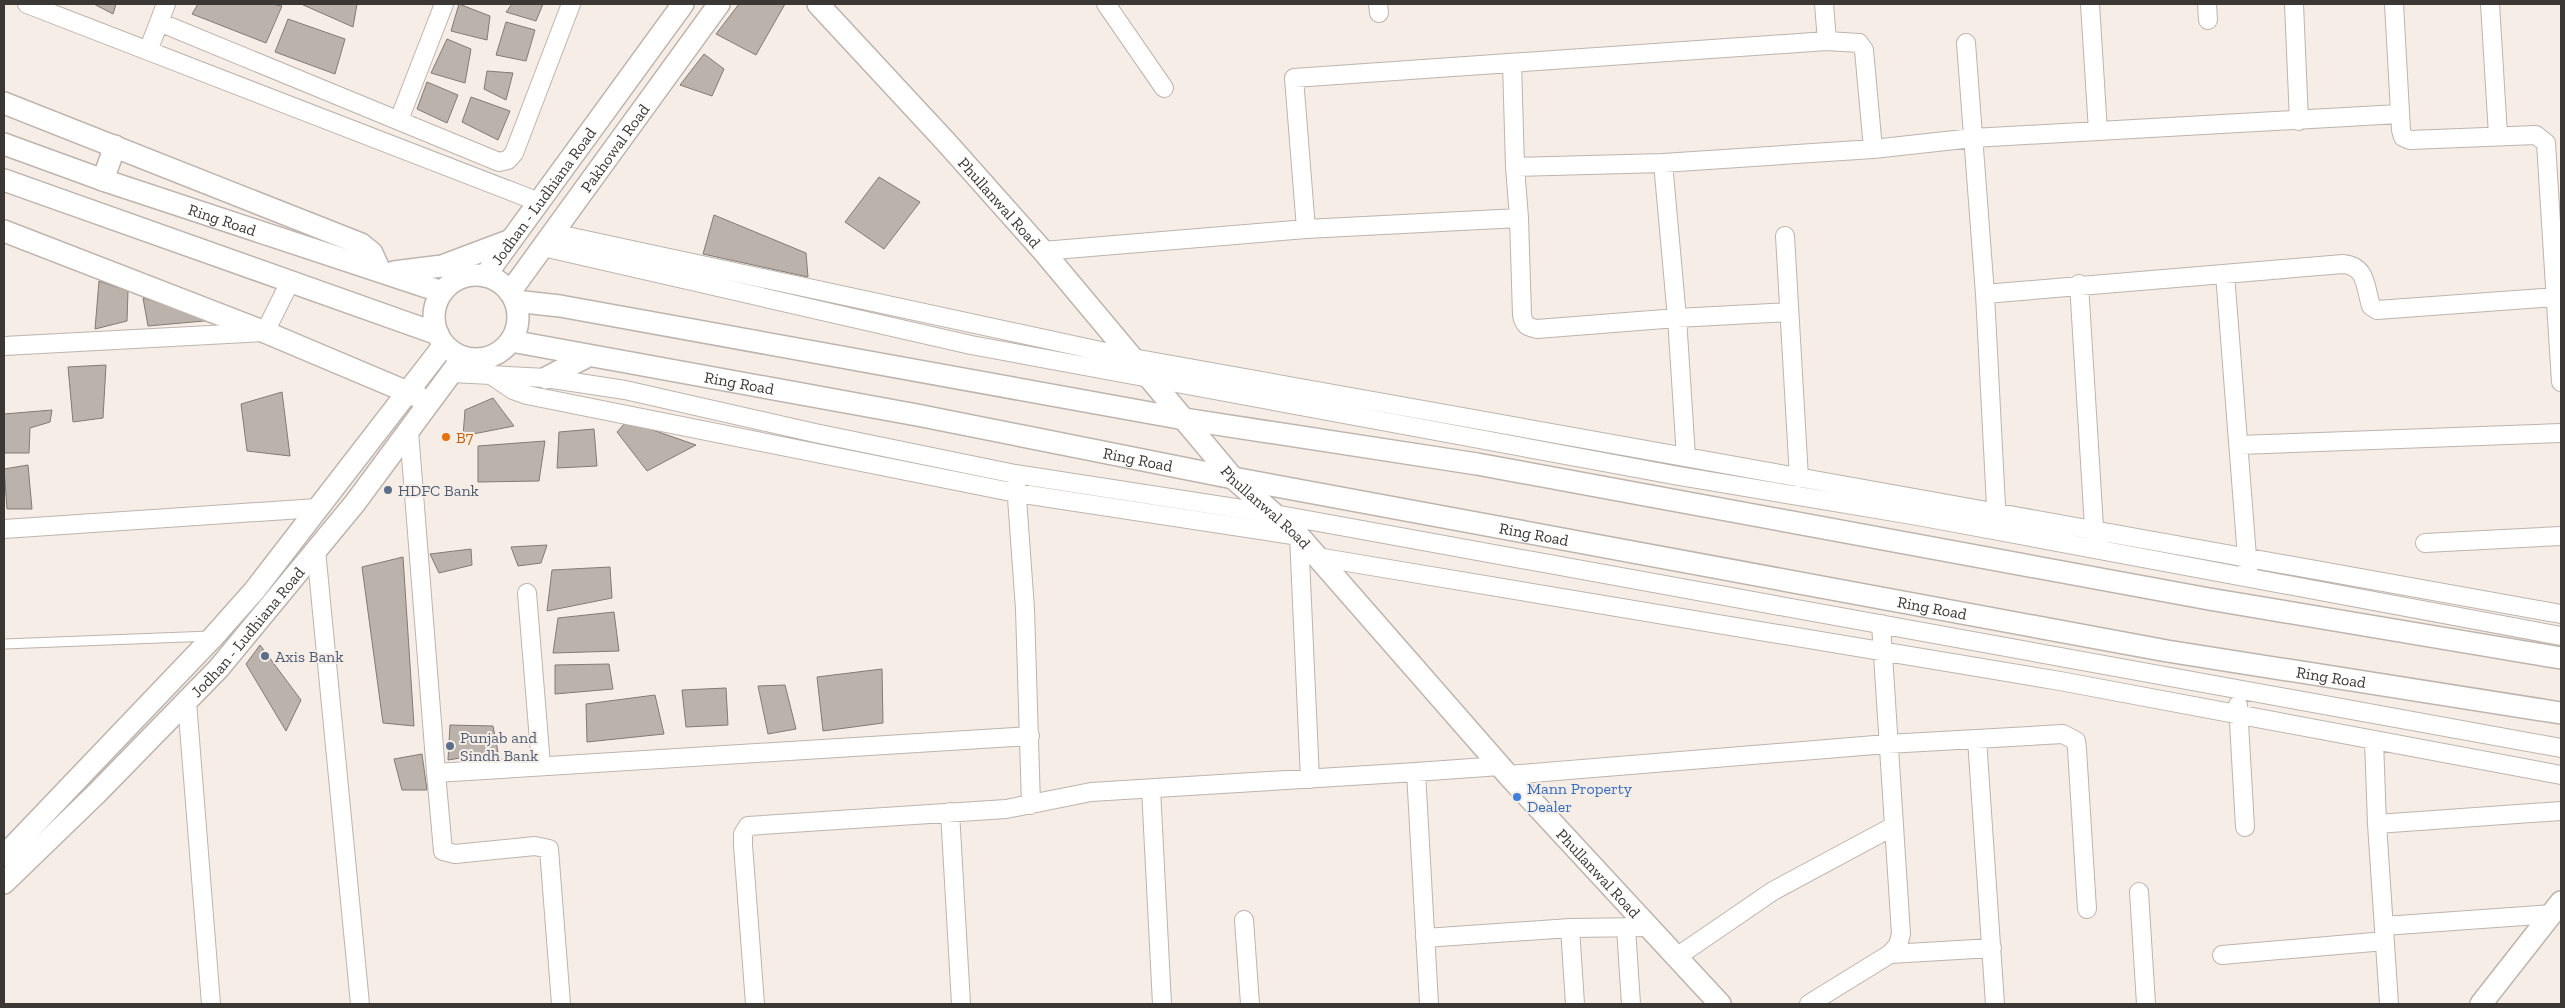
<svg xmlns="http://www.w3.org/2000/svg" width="2565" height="1008" font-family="'Zilla Slab',serif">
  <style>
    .building { fill: #bbb2ab; stroke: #827a74 }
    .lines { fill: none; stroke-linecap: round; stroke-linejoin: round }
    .service-casing { stroke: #bdb4ad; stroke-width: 11 }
    .minor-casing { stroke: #bdb4ad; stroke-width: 20 }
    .tertiary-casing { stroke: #bdb4ad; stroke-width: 24 }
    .service { stroke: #fff; stroke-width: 9 }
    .minor { stroke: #fff; stroke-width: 18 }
    .tertiary { stroke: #fff; stroke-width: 21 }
    .food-dot { fill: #e8710a; stroke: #f6ede6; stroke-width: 2 }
    .service-dot { fill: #5c6f8a; stroke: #f6ede6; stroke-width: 2 }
    .shop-dot { fill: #3f7fe0; stroke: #f6ede6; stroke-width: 2 }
    .labels { text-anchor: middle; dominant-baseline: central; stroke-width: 4; stroke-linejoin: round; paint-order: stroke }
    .street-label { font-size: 16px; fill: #3b3734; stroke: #f6ede6 }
    .food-label { font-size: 16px; fill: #c56008; stroke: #f6ede6; text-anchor: start }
    .service-label { font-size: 16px; fill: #4e5e75; stroke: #f6ede6; text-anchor: start }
    .shop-label { font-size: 16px; fill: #366cbe; stroke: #f6ede6; text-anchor: start }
  </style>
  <rect width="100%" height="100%" fill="#f6ede6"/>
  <path class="building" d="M94 4H116L113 14Z
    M198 4H272L282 6 266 43 192 14Z
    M301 4H357L353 27Z
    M459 4 490 16 487 40 451 31Z
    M512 4H543L536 21 506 12Z
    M739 4H785L756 55 716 34Z
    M288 19 345 39 335 74 275 52Z
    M506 22 535 30 526 61 496 55Z
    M447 39 471 49 465 83 431 73Z
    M704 54 724 69 712 96 680 85Z
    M487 71 513 73 506 100 484 89Z
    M427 82 458 95 447 123 417 109Z
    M471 97 510 111 498 140 462 122Z
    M879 177 920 202 884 249 845 222Z
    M714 215 806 253 808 277 703 254Z
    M99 281 128 291 127 321 95 329Z
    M143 298 215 320 148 326Z
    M106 365 103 418 73 422 68 367Z
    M282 392 290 456 247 451 241 404Z
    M493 398 514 426 463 436 465 410Z
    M52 410 50 422 30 428 29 453H4V414Z
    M627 421 696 445 647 471 617 432Z
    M594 429 597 466 557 468 559 432Z
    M545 441 539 481 478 482V446Z
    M28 465 32 509H7L4 469Z
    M547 545 541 563 518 566 511 547Z
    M471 549 472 565 439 573 430 554Z
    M403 557 414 726 383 723 362 567Z
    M610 567 612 598 547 611 552 570Z
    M614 612 619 651 553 653 558 618Z
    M260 645 301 700 286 731 246 664Z
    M609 664 613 689 555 694V665Z
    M882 669 883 723 823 731 817 677Z
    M785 685 796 729 768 734 758 686Z
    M726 688 728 725 686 727 682 690Z
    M655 695 664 734 587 742 586 704Z
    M450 725 493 726 498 752 448 760Z
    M422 754 427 790H402L394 759Z"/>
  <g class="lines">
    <defs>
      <path id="service" d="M4 644 211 636"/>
      <path id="minor" d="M27 4 539 202
        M1106 4 1164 88
        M1378 4 1379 13
        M2090 4 2098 131
        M2207 4 2208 20
        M2294 4 2299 121
        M2394 4 2401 130 2403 137 2410 140 2536 135 2546 143 2561 382
        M2490 4 2498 135
        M159 22 499 162 508 160 514 153 571 4
        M1827 41 1859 43 1864 50 1873 149
        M1966 43 1985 294 1997 525
        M148 51 166 4
        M399 120 444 4
        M1663 163 1677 318 1686 457
        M1515 167 1663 163 1873 149 1973 138 2399 114
        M1519 218 1522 315C1524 325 1527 327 1537 329L1677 318 1788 312
        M1306 229 1519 218 1515 167 1512 63
        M553 233 1133 358 2561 614
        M1785 236 1799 478
        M543 247 971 345 1679 476 1918 516 2561 636
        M1043 251 1306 229 1294 78 1827 41 1824 4
        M2225 274 2248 570
        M2079 284 2095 543
        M1985 294 2343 264C2367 266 2365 287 2371 306L2377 310 2556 297
        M4 346 265 332 290 282
        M452 373 546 378 625 390 815 433 1015 474 1274 514 2561 748
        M491 375 513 390 527 395 1016 493 1299 536 1310 779
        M409 431 436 773 1030 736
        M2239 445 2561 433
        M1016 484 1025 609 1031 805
        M4 529 317 508
        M2425 543 2561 536
        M316 550 360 1004
        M1317 557 2060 681 2561 775
        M527 593 541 765
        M187 702 211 1004
        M2238 705 2245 827
        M1977 739 1995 1004
        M2374 740 2377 824 2389 1004
        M436 773 443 851 455 854 535 846 549 849 561 1004
        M1508 775 1887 744 2063 734 2076 741 2077 749 2087 909
        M1151 789 1162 1004
        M950 812 961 1004
        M2377 824 2561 811
        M2139 892 2146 1004
        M1244 920 1250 1004
        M2384 926 2552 914
        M1570 928 1575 1004
        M1626 928 1631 1004
        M1425 938 1570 928 1649 927
        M1890 954 1992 948
        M2222 955 2385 941
        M1678 956 1773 891 1894 826
        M755 1004 743 845V834L748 826 1006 809 1091 792 1416 772
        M1429 1004 1416 772 1500 766
        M1809 1004 1890 954 1898 945 1901 934 1881 624"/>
      <g id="tertiary">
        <path id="s1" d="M818 4 946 142 1043 251 1233 478 1299 536 1508 775 1720 1004"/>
        <path d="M4 103 361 244 372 253 380 271"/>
        <path id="s2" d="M4 144 103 180 442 292"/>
        <path d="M4 180 438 334"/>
        <path d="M103 180 115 146"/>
        <path d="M4 231 265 332 419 397"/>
        <path d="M394 272 442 266 511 240"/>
        <circle cx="476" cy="317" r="42"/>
        <path id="s3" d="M485 276 683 4"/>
        <path id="s4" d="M510 292 719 4"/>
        <path d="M515 301 560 306 1184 419 1477 464 2209 599 2561 658"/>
        <path id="s5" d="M511 341 917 415 1233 478 2167 651 2561 713"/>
        <path d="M546 378 588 356"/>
        <path d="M4 856 214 636 254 591 444 345"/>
        <path id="s6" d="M4 883 96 794 219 668 355 503 463 357"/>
        <path d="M2481 1004 2561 902"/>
      </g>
    </defs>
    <use href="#service" class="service-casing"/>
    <use href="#minor" class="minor-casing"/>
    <use href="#tertiary" class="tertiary-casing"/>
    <use href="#service" class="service"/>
    <use href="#minor" class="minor"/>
    <use href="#tertiary" class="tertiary"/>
  </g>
  <circle class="food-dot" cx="446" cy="437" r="5"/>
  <g class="service-dot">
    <circle cx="388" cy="490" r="5"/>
    <circle cx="265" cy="656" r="5"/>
    <circle cx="450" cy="746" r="5"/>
  </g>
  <circle class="shop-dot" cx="1517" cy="797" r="5"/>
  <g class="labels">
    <g class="street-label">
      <text stroke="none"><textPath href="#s4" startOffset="178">Pakhowal Road</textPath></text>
      <text stroke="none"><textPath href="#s3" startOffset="99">Jodhan - Ludhiana Road</textPath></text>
      <text stroke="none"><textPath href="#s1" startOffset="269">Phullanwal Road</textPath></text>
      <text stroke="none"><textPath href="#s2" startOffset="231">Ring Road</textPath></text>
      <text stroke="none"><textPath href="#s5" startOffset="232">Ring Road</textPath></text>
      <text stroke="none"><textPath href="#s5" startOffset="638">Ring Road</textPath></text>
      <text stroke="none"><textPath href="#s1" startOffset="674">Phullanwal Road</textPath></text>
      <text stroke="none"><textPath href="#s5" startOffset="1041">Ring Road</textPath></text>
      <text stroke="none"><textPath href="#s5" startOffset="1446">Ring Road</textPath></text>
      <text stroke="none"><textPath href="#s6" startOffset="350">Jodhan - Ludhiana Road</textPath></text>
      <text stroke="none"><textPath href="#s5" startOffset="1851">Ring Road</textPath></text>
      <text stroke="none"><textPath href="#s1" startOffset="1169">Phullanwal Road</textPath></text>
    </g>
    <g class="food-label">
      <text x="456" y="437">B7</text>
    </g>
    <g class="service-label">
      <text x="398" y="490">HDFC Bank</text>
      <text x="275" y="656">Axis Bank</text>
      <text x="460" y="737">Punjab and<tspan x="460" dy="18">Sindh Bank</tspan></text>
    </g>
    <g class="shop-label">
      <text x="1527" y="788">Mann Property<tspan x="1527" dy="18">Dealer</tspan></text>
    </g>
  </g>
  <rect width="2565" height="1008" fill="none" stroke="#3b3734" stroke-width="10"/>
</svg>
